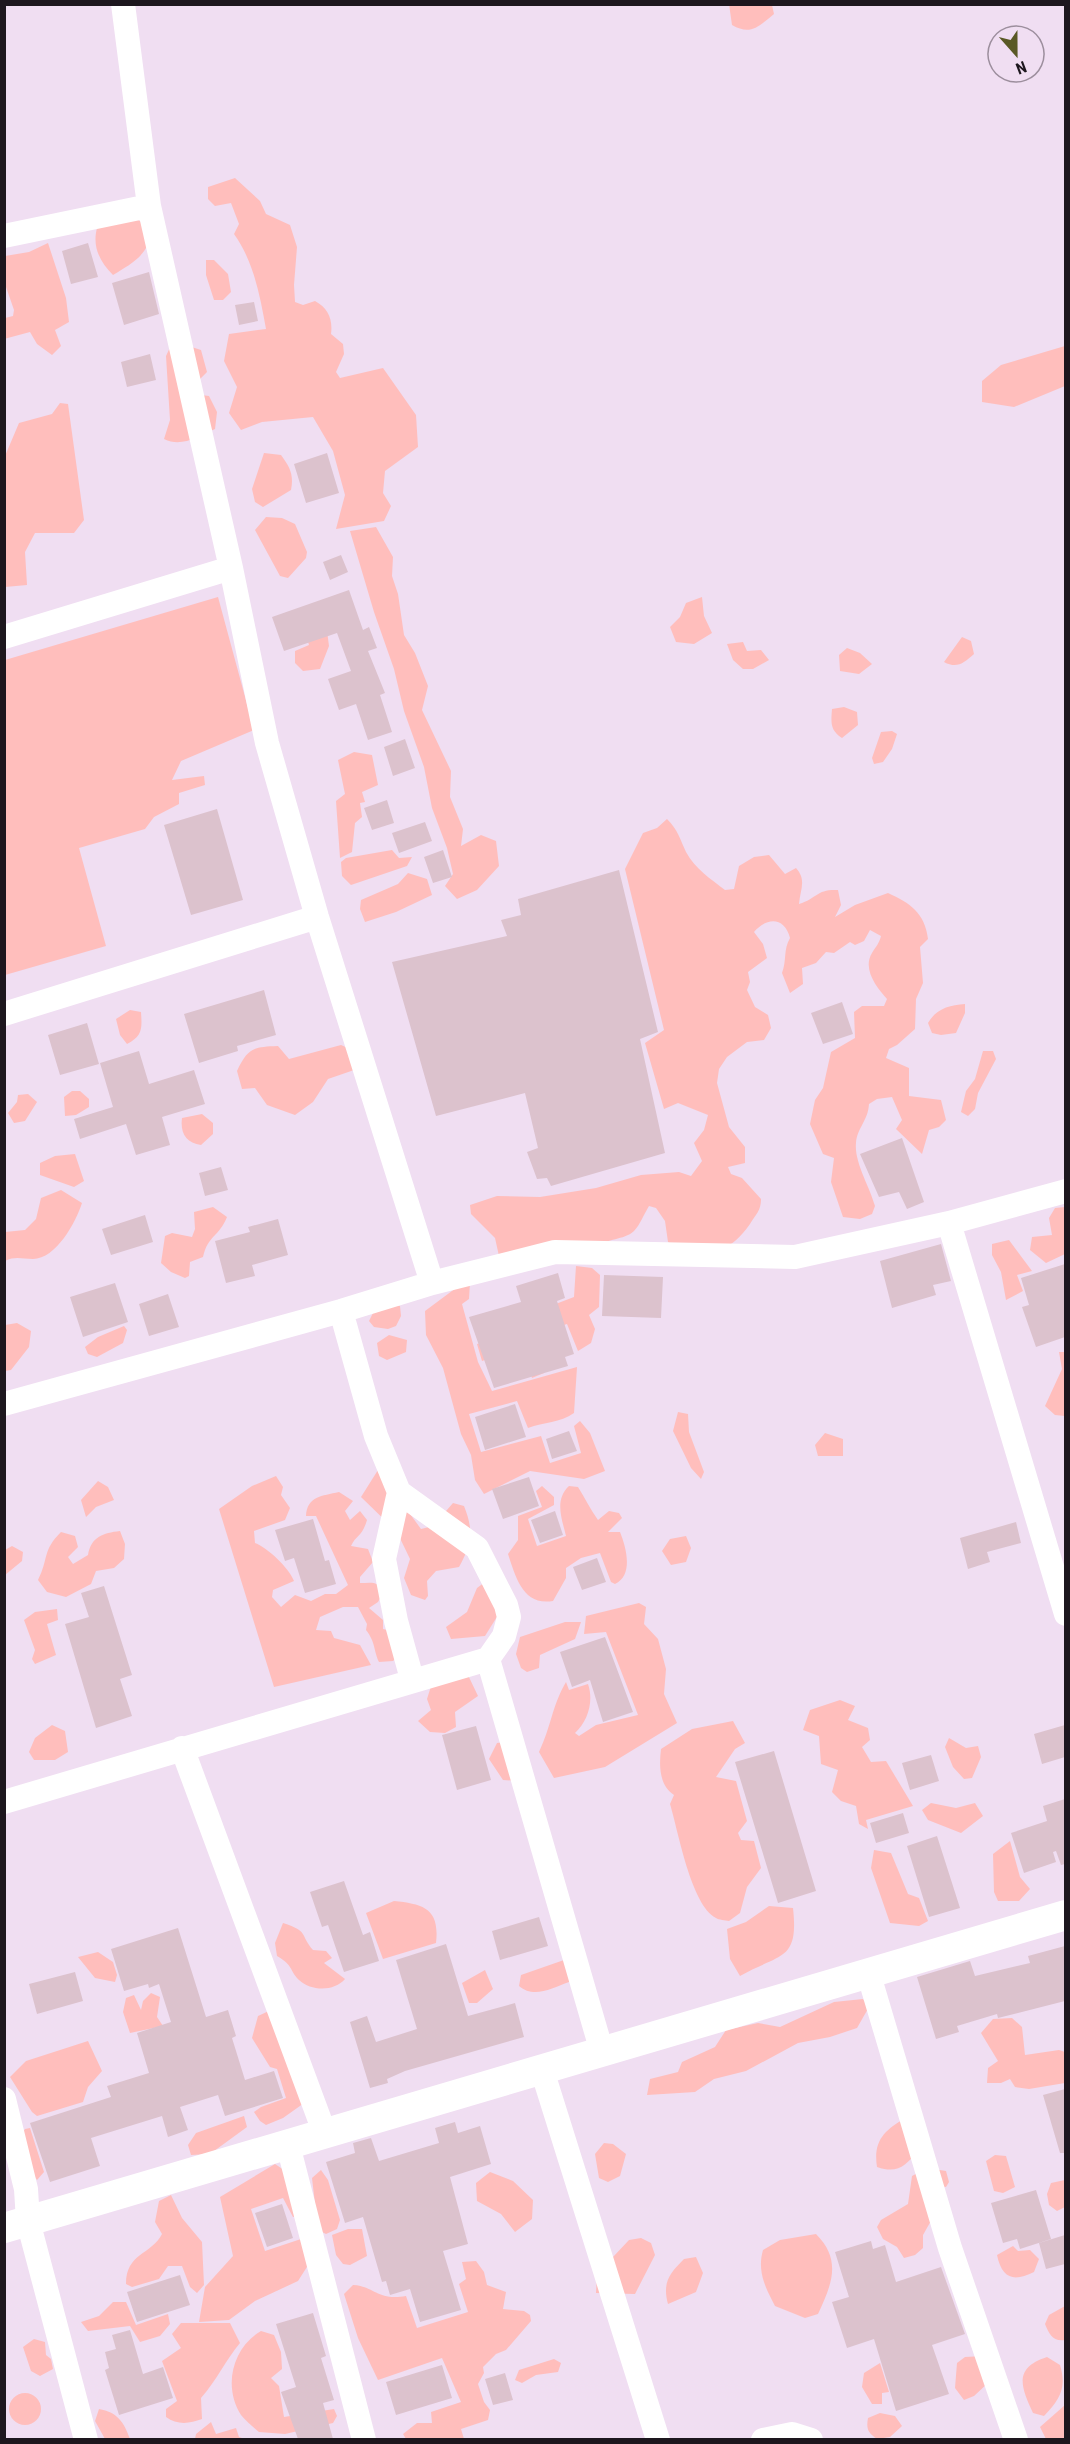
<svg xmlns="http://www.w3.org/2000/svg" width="1070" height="2444" font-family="'Roboto Condensed',sans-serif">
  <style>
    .green { fill: #ffbebc }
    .building { fill: #dcc2cd }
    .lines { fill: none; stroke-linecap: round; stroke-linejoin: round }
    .minor { stroke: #fff; stroke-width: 24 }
    .tertiary { stroke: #fff; stroke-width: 30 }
  </style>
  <rect width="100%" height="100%" fill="#f0def2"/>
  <path class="green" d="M729 4 772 5 774 14C759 26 751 36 732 25Z
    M235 178 260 201 266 214 290 225 297 247 294 285 295 302 303 305 315 301C328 308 333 319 331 334L343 344 344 354 336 372 340 378 383 368 416 415 418 447 385 471 383 493 391 506 384 521 336 529 345 495 333 451 313 417 262 422 241 430 229 413 237 387 224 361 229 334 266 329C260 296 254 262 234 234L239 224 231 203 215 206 208 199V187Z
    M137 219 151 229C151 254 131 264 113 275 100 262 92 247 97 228Z
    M48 243 66 298 69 322 55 330 61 346 52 355 37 344 30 332 4 339 5 318 13 316 14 310 5 284V256L29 252Z
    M206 260H214L228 274 231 292 223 300H214L206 275Z
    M173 341 201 350 207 372 196 383 194 394 209 396 217 412 215 429C198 436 182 448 164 439L170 420 166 356Z
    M1065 346V386L1014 407 982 402V381L1001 365Z
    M60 403 68 404 84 520 74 533H35L25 552 27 585 5 587V456L19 423 52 414Z
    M264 453 281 455C290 467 294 475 291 490L263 507 255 502 252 489Z
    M266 517 282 518 295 524 307 552 306 558 288 578 280 576 255 530Z
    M376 527 393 557 392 576 398 594 404 635 415 653 428 686 422 710 451 771 450 797 463 829 461 846 481 835 496 841 499 866 477 890 457 899 445 886 453 874 447 848 432 808 424 767 404 711 394 669 374 612 350 531Z
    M218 597 254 730 181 761 172 780 204 776 205 785 179 793V804L154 817 145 829 79 848 106 946 5 975V660Z
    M702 597 704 616 712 633 694 644 676 642 670 627 680 617 686 603Z
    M302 622 327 631 329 646 320 669 303 671 295 663V651L309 645Z
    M962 637 971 641 974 654C964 663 957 669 944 662Z
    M743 642 747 651 761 650 769 660 753 669H743L733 660 727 644Z
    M847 648 860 653 872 664 859 674 840 671 839 655Z
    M844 707 857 712 858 725 842 738C830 730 831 723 832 709Z
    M892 731 897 734 892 749 883 762 874 764 872 758 881 732Z
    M354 752 372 755 378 785 362 792 365 802 360 803 362 817 355 823 352 852 340 858 336 801 345 794 338 760Z
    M667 819C678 830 680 839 686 852 695 869 711 879 725 890L734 889 739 866 754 857 769 855 785 874 796 868C807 880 800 890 799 904 818 898 816 889 838 890L841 905 835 917 855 905 888 893C910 903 925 913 928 939L920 947 923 983 916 999 915 1029 897 1045 889 1049 886 1058 909 1068V1096L941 1100 946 1120 939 1127 929 1130 922 1154 896 1129 902 1120 892 1097 877 1099 869 1104C868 1121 857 1128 856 1143 854 1162 870 1187 875 1206L872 1214 860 1219 843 1217 831 1182 834 1158 823 1154 810 1124 815 1100 823 1088 831 1052 855 1038 854 1012 862 1006H884L887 999C877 988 862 969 872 953 876 946 879 944 881 936L870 930 864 941 855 945 850 942 834 953 826 952 816 963 802 968 803 984 790 993 782 973C787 960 783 950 790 938 785 918 768 916 754 932L763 944 767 958 748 972 750 982 747 990 755 1007 768 1015 771 1028 764 1040 747 1042 727 1057 719 1069 717 1083 729 1127 745 1147V1163L728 1167 731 1174 742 1178 761 1199C761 1211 756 1214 750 1224 730 1252 717 1252 684 1255L668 1242 665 1221 656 1208 649 1206C644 1214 640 1225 634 1231 623 1241 608 1237 596 1248L501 1265 495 1238 471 1214 470 1205 497 1196 540 1197 596 1188 641 1175 679 1172 691 1176 702 1161 694 1143 704 1130 708 1115 678 1103 664 1109 645 1043 664 1030 625 869 643 833 657 828Z
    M392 850 399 858 412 857 407 866 351 885 342 876 341 862 346 858Z
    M408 873 427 879 432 895 396 912 365 922 360 909 361 900 398 884Z
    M965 1004V1013L956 1033 941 1035 932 1033 928 1023C936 1009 949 1005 965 1004Z
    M130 1010 141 1012C142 1028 143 1036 127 1044L120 1035 116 1019Z
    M341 1045 359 1053 357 1069 328 1079 313 1102 295 1115 267 1105 255 1088 242 1089 237 1071C248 1048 253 1047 278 1046L289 1059Z
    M983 1051H993L996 1059 978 1093 975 1109 968 1116 961 1112 966 1091 975 1079Z
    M72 1091H80L89 1099V1107L76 1115 65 1116 64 1097Z
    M28 1094 37 1102 25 1121 14 1123 8 1113 17 1102 18 1095Z
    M202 1114 213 1123V1134L201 1145C186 1143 180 1133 182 1118Z
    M75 1154 84 1181 74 1187 40 1175V1163L55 1156Z
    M61 1190 82 1203C76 1222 56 1259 33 1259 22 1259 15 1256 5 1261V1232L25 1230 36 1219 41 1198Z
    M213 1207 227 1217C219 1237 208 1235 203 1257L190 1262 189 1276 185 1278 171 1272 161 1263 165 1236 172 1233 192 1237 195 1229 194 1212Z
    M1065 1207V1254L1046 1263 1030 1250 1032 1237 1052 1235 1049 1218 1055 1208Z
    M1009 1240 1032 1271 1017 1275 1023 1291 1006 1300 1001 1272 992 1255V1244Z
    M576 1266 592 1268 600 1275 599 1307 589 1315 595 1329 591 1343 578 1351 567 1324 532 1335 544 1373 532 1378 522 1347 482 1361 477 1344 525 1329 553 1305 574 1297Z
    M470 1282 469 1299 462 1304 478 1362 492 1391 577 1367 574 1413C560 1423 544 1422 528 1428L517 1401 469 1414 481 1452 541 1436 550 1463 581 1453 574 1426 580 1421 590 1433 605 1471 584 1479 530 1471 484 1494 475 1480 471 1455 461 1434 443 1368 426 1335 425 1311 460 1285Z
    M388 1301 400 1306 401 1316 396 1326 388 1329 374 1327 369 1321 377 1305Z
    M17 1323 31 1331 29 1347 11 1370 5 1371V1325Z
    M124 1326 127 1330 123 1343 97 1357 88 1354 85 1347 98 1337Z
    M389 1335 407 1340 406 1352 387 1360 379 1356 377 1343Z
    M1059 1352H1065V1416L1055 1415 1045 1406 1062 1369Z
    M678 1412 688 1414 689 1432 704 1472 701 1479 691 1468 673 1431Z
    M825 1433 843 1439V1456H818L815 1445Z
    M378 1470 421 1529 433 1526 453 1503 464 1506C474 1531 472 1544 459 1567L436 1571 427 1581 428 1596 425 1600 411 1595 404 1578 410 1559 397 1532 361 1497Z
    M276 1476 283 1487 281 1495 290 1508 285 1520 254 1531 255 1543C268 1548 289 1568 294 1581L273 1590 272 1597 281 1607 295 1595 311 1601 325 1594H336L348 1585 316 1516H306C307 1496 322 1496 339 1492L353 1501 345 1511 350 1520 360 1511 367 1520C362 1537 356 1535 351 1546L368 1549 373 1562 360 1577V1583C371 1583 379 1580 383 1593L378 1602 369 1608 383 1620V1629L396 1632 400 1654 393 1661 379 1662C373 1649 376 1643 366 1630L367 1624 358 1607H343L320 1617 316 1630 331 1631 334 1638 360 1645 371 1665 274 1687 219 1509 252 1486Z
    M98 1481 108 1487 114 1500 96 1507 86 1517 81 1500Z
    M542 1486 554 1497V1505L528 1519 537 1546 566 1536C562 1519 554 1500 569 1486L578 1487C585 1498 590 1509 598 1520L609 1511 619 1513 622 1518 608 1532H620C626 1547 634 1575 615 1584L611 1582 600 1553 581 1558 566 1568V1578L553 1601C523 1606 516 1578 508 1554L518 1540V1516L542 1507 536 1491Z
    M120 1531 125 1544 124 1559 114 1568 96 1571 91 1584 66 1597 47 1592 38 1580C49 1558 42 1551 61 1532L75 1536 78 1547 68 1557 73 1564 88 1555C91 1537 103 1533 120 1531Z
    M686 1536 691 1548 686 1562 671 1565 662 1551 670 1539Z
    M12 1546 23 1552 22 1561 5 1575V1550Z
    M489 1579 500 1612 485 1636 451 1639 446 1627 467 1612 477 1588Z
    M639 1603 646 1607 644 1624 658 1639 666 1669 664 1694 677 1723 605 1767 554 1778 539 1752C551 1727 552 1706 566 1682L569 1690 588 1684C594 1701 588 1721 575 1733L579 1736 596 1725 638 1715 606 1632 584 1634 586 1616Z
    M57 1609 58 1620 47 1624 56 1655 35 1664 32 1659 35 1650 24 1620 35 1612Z
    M565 1622H581L575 1639 540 1655 539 1668 527 1672 521 1668 516 1654 520 1637Z
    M467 1673 478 1696 455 1712 456 1727 445 1733 430 1732 418 1721 431 1710 427 1699 432 1683Z
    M840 1700 855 1706 848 1720 868 1728 870 1740 862 1747 871 1762 886 1761 913 1806 866 1820 868 1829 859 1824 856 1806 841 1801 832 1792 838 1770 821 1764 819 1736 803 1730 810 1710Z
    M733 1721 745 1743 735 1749 716 1777 736 1781 747 1821 738 1833 741 1840 754 1841 761 1868 747 1887 740 1913 729 1921C725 1920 719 1920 716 1918 691 1905 678 1830 670 1804L674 1795C659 1785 659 1766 661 1749L692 1729Z
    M52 1725 65 1731 68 1752 55 1760H34L29 1752 35 1738Z
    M949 1738 966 1748 978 1746 981 1757 972 1778 964 1779 953 1767 945 1747Z
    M505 1742 518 1781 503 1780 489 1759 497 1743Z
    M931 1803 956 1808 975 1803 983 1816 961 1833 928 1820 922 1810Z
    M1010 1841 1020 1877 1030 1889 1019 1901H998L994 1892 993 1854Z
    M874 1850 891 1853 908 1894 919 1898 928 1921 919 1926 890 1923 871 1868Z
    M394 1901C424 1904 440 1909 436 1943L383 1959 366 1913Z
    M769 1906 793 1908C799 1962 780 1953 740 1976L730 1959 727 1929 746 1922Z
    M283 1923C310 1932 299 1934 313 1950L326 1951 332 1958 324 1963 345 1979C335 1991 312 1992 299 1980 289 1970 294 1966 277 1956L275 1943Z
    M98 1952 113 1962 117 1975 115 1982 95 1978 78 1957Z
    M564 1960 572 1968 569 1982C552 1988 534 1999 519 1986L521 1975Z
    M485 1970 493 1989 477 2003H469L462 1983Z
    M151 1993 160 1997 157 2017 163 2026 130 2033 123 2012 126 1998 134 1995 141 2010 143 2001Z
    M863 1999 869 2007 857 2028 830 2037 798 2043 746 2071 714 2079 695 2092 647 2095 650 2079 678 2072 682 2062 715 2047 726 2030 758 2023 780 2027 834 2002Z
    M271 2010 307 2101 283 2118 266 2125 260 2121 254 2112 261 2107 286 2098 277 2069 270 2067 252 2038 258 2016Z
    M1012 2018 1022 2027 1025 2055 1059 2050 1065 2052V2083L1029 2089 1015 2087 1010 2079 1001 2083H987L988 2068 998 2061 981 2033 993 2019Z
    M88 2041 102 2071 88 2087 83 2102 37 2116 32 2112 10 2077 26 2061Z
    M244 2116 247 2127 210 2154 191 2155 188 2145 196 2133Z
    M906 2118 918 2151C905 2166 898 2174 877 2167 873 2141 884 2130 906 2118Z
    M30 2128 44 2172 37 2180 23 2161 19 2138 25 2129Z
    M604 2143 613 2144 626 2154 620 2176 608 2182 599 2178 595 2154Z
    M995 2155 1006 2156 1015 2187 1003 2193 994 2191 986 2161Z
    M275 2164 287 2172 302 2214 293 2217 283 2198 251 2209 265 2251 307 2237 312 2259 298 2281 255 2301 229 2320 199 2322 205 2287 233 2256 220 2197Z
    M927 2168 946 2171 949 2182 946 2187 938 2186 936 2212 923 2235V2248L915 2255 904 2258 897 2247 883 2239 877 2227 881 2220 908 2204 912 2176Z
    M321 2170 328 2180 340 2220 337 2229 326 2234 318 2230 312 2178Z
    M490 2172 513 2181 533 2200 532 2219 515 2232 501 2214 477 2201 476 2183Z
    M1065 2180V2207L1057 2211 1049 2205 1047 2194 1051 2183Z
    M171 2195 182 2218 202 2242 204 2285 197 2293 190 2287 182 2266H168L159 2279 132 2287 126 2284C126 2253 151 2255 162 2234L155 2222 159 2201Z
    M348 2229H362L367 2256 350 2265 343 2264 336 2255 332 2235Z
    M816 2234C842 2260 832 2284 818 2314L805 2318 775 2306C765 2287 757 2271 763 2250L780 2240Z
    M641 2238 651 2243 655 2255 635 2294 596 2293 597 2274 629 2240Z
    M1013 2246 1018 2251 1030 2250 1039 2259 1034 2272C1014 2282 1002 2279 997 2255Z
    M696 2257 703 2273 696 2292 668 2304C662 2282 670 2273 684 2259Z
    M476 2261 484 2272 487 2285 506 2292 503 2309 524 2311 530 2315 531 2321 506 2350 496 2354 483 2367 484 2373 478 2384 484 2402 490 2410 488 2420 461 2429 464 2439H406L403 2434 417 2423H432L431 2412 461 2402 442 2358 378 2380 358 2338 344 2294 353 2285C374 2286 377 2301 406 2296L417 2328 468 2312 459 2284 466 2279 462 2262Z
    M113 2302H126L136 2325 168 2314 170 2324 160 2336 140 2342 130 2326 88 2331 81 2322 99 2316Z
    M1065 2306V2340C1053 2342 1049 2334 1045 2324L1049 2315Z
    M181 2323H230L240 2343C225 2361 217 2380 201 2398L202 2419C189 2424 177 2425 166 2417V2409L177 2401 162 2361 181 2348 172 2334Z
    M261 2331 274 2335 281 2352 282 2369 271 2378 279 2386 284 2417 334 2409 337 2416 333 2423 285 2434 259 2432C253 2427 246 2421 241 2415 223 2387 232 2348 261 2331Z
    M34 2339 45 2342 46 2355 51 2359 53 2369 40 2376 31 2371 23 2347Z
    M983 2356 988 2383 974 2396 964 2400 955 2388 957 2363 965 2357Z
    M1047 2357 1060 2365C1067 2388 1060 2399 1044 2416L1033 2413C1021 2387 1013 2368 1047 2357Z
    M554 2359 561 2363 558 2372 536 2375 522 2383 515 2380 519 2370Z
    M880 2363 889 2392 882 2393V2404H872L862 2387 864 2373Z
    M9 2409a16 16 0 1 1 32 0a16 16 0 1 1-32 0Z
    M1065 2405V2439H1046L1040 2427Z
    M99 2409C117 2412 124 2422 130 2439H105L95 2421Z
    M880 2413 895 2416 902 2426 890 2437 877 2439C868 2433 866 2429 868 2418Z
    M211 2422 216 2434 236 2428 239 2437 245 2439H195L196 2434Z"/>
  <path class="building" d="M88 243 98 277 71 284 62 251Z
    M149 272 159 314 124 325 112 283Z
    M254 302 258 321 239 325 235 305Z
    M150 354 156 380 127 387 121 362Z
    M327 453 339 493 306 503 294 464Z
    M341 555 348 572 330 580 323 562Z
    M349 590 363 630 369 627 377 648 368 651 385 693 380 695 392 732 368 740 356 704 339 710 328 679 351 671 337 633 284 651 272 617Z
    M405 739 415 768 393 776 384 747Z
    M387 800 394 823 372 830 364 808Z
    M217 809 243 900 191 915 164 825Z
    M425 822 432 841 399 853 392 833Z
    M443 850 452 877 433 883 424 857Z
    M619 870 658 1032 640 1039 665 1153 551 1186 547 1178 537 1179 527 1152 538 1148 525 1093 436 1116 392 962 507 936 501 920 521 915 518 899Z
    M264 990 276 1035 237 1046 238 1051 199 1063 184 1014Z
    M842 1002 853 1034 823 1044 811 1013Z
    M87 1023 99 1064 60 1075 48 1035Z
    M139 1051 149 1084 194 1070 205 1104 162 1117 170 1145 136 1155 126 1124 80 1139 74 1119 113 1107 100 1063Z
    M902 1138 924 1202 907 1209 899 1192 879 1197 860 1154Z
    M221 1167 228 1190 205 1196 199 1173Z
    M145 1215 153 1242 111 1255 102 1229Z
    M278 1219 288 1255 252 1265 255 1276 226 1283 215 1241 250 1232 248 1227Z
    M941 1244 951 1281 933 1285 936 1295 892 1308 880 1261Z
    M1065 1264V1337L1036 1347 1022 1307 1029 1305 1021 1278Z
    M558 1273 565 1298 557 1301 574 1354 565 1357 568 1366 494 1388 469 1317 521 1302 516 1286Z
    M604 1275 663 1277 661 1318 602 1316Z
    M115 1283 128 1322 83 1337 70 1297Z
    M168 1294 179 1327 149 1336 139 1304Z
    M515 1404 526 1437 485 1450 475 1417Z
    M569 1431 577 1451 552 1459 546 1439Z
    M529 1477 539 1506 503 1519 492 1489Z
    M555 1511 563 1535 540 1543 531 1520Z
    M313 1519 325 1561 329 1560 336 1584 305 1593 294 1558 285 1561 275 1530Z
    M1016 1522 1021 1543 987 1552 990 1562 968 1569 960 1538Z
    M597 1558 606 1582 582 1590 573 1567Z
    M104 1586 132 1675 120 1679 132 1716 96 1728 65 1624 89 1617 81 1593Z
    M605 1637 633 1712 603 1722 590 1680 572 1687 560 1652Z
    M1065 1725V1757L1042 1764 1034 1734Z
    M476 1726 491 1780 457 1790 442 1735Z
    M774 1751 816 1891 778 1903 735 1762Z
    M931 1755 939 1781 910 1790 902 1763Z
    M1065 1799V1864L1061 1865 1056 1851 1053 1852 1056 1862 1024 1873 1011 1833 1047 1821 1043 1806Z
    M903 1813 909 1833 876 1843 870 1823Z
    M937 1836 960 1908 929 1917 907 1846Z
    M344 1881 363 1935 370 1932 379 1961 344 1972 328 1925 322 1927 310 1892Z
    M539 1917 548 1946 500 1960 492 1931Z
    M178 1928 206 2017 228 2010 236 2036 232 2038 245 2080 274 2071 283 2098 225 2116 218 2095 180 2107 188 2130 168 2137 162 2116 91 2138 100 2166 50 2182 30 2123 111 2097 107 2086 149 2073 137 2033 171 2022 159 1984 149 1988 148 1984 124 1991 111 1949Z
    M446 1944 468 2016 515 2003 524 2037 405 2071 387 2079 388 2083 370 2088 350 2022 367 2016 376 2042 417 2029 396 1960Z
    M1065 1946V2001L998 2018 997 2014 957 2026 959 2032 936 2039 917 1977 970 1961 975 1976 1030 1963 1028 1956Z
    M75 1972 83 2001 37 2014 29 1984Z
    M1065 2089V2153H1060L1043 2095Z
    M455 2122 458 2133 480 2126 491 2164 450 2177 468 2244 443 2251 461 2310 420 2322 410 2289 390 2295 386 2281 382 2282 363 2217 345 2223 326 2162 355 2153 353 2143 371 2138 379 2161 439 2143 435 2128Z
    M1036 2190 1051 2239 1020 2249 1017 2239 1003 2243 991 2203Z
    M282 2204 293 2238 267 2247 255 2213Z
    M1065 2235V2264L1046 2269 1039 2243Z
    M871 2241 873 2249 885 2245 896 2282 941 2267 965 2334 932 2345 949 2394 896 2411 874 2339 847 2348 832 2302 849 2297 835 2252Z
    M180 2275 190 2305 137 2322 127 2292Z
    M313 2313 326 2356 321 2358 334 2400 323 2403 333 2439H298L281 2392 296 2387 276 2324Z
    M130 2330 143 2374 163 2367 173 2398 119 2415 105 2370 109 2368 105 2352 116 2349 112 2335Z
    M442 2365 452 2398 396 2415 386 2382Z
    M505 2373 513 2400 493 2405 485 2379Z"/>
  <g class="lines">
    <path class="minor" d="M123 4 149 206 231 568 267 743 317 917 432 1283
      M4 236 149 206
      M4 637 231 568
      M4 1014 317 917
      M949 1223 1066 1614
      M4 1404 341 1311 432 1283 555 1252 795 1257 949 1223 1066 1191
      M399 1492 384 1559 396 1621 412 1679
      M488 1659 602 2052
      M182 1748 325 2134
      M4 1802 488 1659 504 1636 509 1617 506 1605 477 1548 399 1492 376 1436 341 1311
      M868 1972 950 2248 1016 2440
      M542 2070 658 2440
      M4 2099 26 2189 28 2221 86 2440
      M288 2145 364 2440
      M763 2440 792 2434 811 2440"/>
    <path class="tertiary" d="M4 2228 1066 1915"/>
  </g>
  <rect width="1070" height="2444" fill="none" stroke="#1d171e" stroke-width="12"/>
  <g transform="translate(1016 54) rotate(159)"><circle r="28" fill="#f0def2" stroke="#9c8e9d" stroke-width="1.5"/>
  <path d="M0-4.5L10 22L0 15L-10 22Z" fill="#5a5926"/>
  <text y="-9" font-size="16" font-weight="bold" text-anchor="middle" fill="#1d171e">N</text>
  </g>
</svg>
